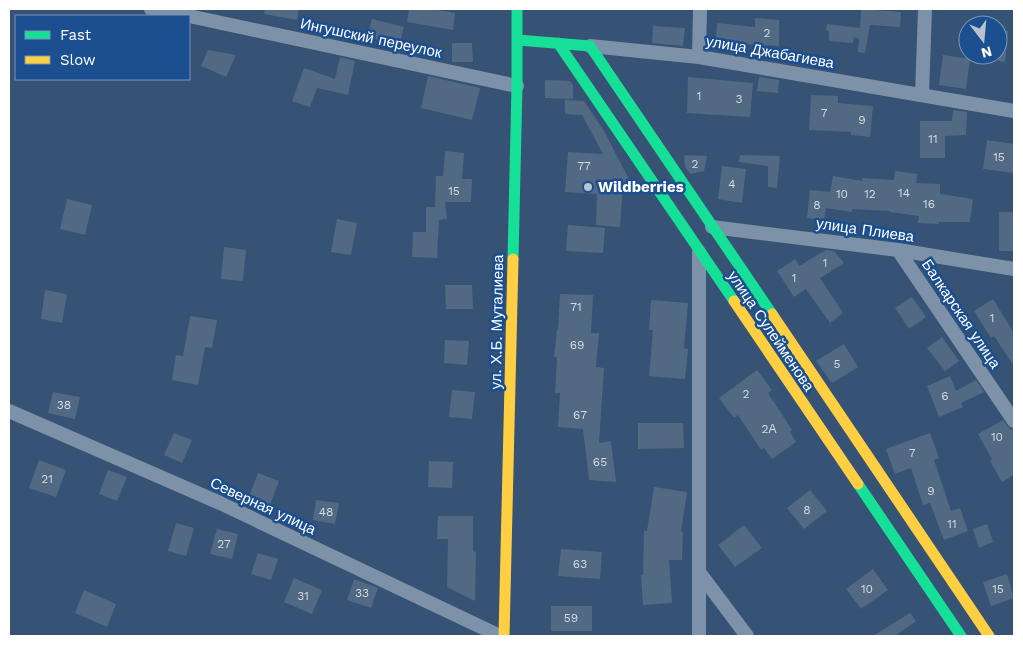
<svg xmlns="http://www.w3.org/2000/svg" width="1023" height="645" font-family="'Work Sans',sans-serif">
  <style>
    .building { fill: #526984 }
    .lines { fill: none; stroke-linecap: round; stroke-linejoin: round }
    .street { stroke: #7d92a8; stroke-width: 14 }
    .fast { stroke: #16e098; stroke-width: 11 }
    .slow { stroke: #ffcf43; stroke-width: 11 }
    .poi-dot { fill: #b9c2ce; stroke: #1b4f8f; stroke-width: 2 }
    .labels { text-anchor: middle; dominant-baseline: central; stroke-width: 5; stroke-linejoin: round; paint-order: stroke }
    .number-label { font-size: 12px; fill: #d4dae0 }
    .street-label { font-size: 15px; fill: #fff; stroke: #1b4f8f }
    .poi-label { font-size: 15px; font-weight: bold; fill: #fff; stroke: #1b4f8f; text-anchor: start }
  </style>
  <rect width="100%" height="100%" fill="#365274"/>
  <path class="building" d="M265 9H299L297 20 264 14Z
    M409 9H431L455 13 453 30 407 22Z
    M861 9 901 12 900 27 870 25 865 53 858 52 859 39 854 37 853 43 829 41V31L826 30 827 24 860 28Z
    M755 18 779 20V46L743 44V50L715 47 717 23 755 27Z
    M372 19 404 27 399 45 367 37Z
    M653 26 685 28 683 46 652 43Z
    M998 30 1008 31 1005 62 998 61Z
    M452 43H472L473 62H452Z
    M208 50 236 55 226 77 201 66Z
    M943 55 970 59 966 89 939 85Z
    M340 57 355 61 348 95 317 88 310 107 292 101 304 68 335 79Z
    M428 76 480 88 472 120 421 108Z
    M688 77 753 83 750 117 687 113Z
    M759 77 779 80 778 93 757 91Z
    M545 80 570 81 573 85V99L545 98Z
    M811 95 838 96V103L873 106 870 137 851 135V132L809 130Z
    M565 100 584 101 604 131 632 185H623L620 227 596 225 597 194 565 192 568 152 603 154 582 115 565 114Z
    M953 110 967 112 966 135 945 136V158H920V121H952Z
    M987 140 1014 144V173L983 169Z
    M445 151 464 153 462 179H472L471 202H445L447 219 439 220 437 258 412 257 413 232H426V207H435L436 176H443Z
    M684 155 707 156 704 171 690 174 685 166Z
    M740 155 780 156 777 188 768 187V166L739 162Z
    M722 166 746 169 742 203 718 199Z
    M895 171 917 174 916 183 940 184V194L973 199 970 222H939V224L918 223 919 216 890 212V211L852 209V212L826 208 824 220 807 218 810 190 830 192 833 176 862 181V178L894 180Z
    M67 199 92 205 85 235 60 229Z
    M999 212H1014V251H999Z
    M337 219 357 223 351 255 331 252Z
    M568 225 605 228 603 253 566 251Z
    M224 247 246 250 243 281 221 279Z
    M826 250 834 251 844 263 820 278 843 313 830 323 806 289 794 297 777 271 795 259 799 266Z
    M445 285H472L473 309H446Z
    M45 290 67 294 62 323 41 319Z
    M560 294 593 295 591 333H599L596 367 604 368 599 443 611 441 616 482 589 480 583 429 558 427 560 393H555L557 357H554L557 330H558Z
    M912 297 926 317 909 329 895 308Z
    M993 299 1014 333V366L994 336 991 338 974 311Z
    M651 300 688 303 684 348 688 349 685 379 649 376 653 330H649Z
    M190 316 217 320 212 348 205 347 198 385 172 380 176 355 183 356Z
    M942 337 959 361 945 371 927 348Z
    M445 340 469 341 467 365 444 363Z
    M844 344 858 367 832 383 816 361Z
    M757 370 772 390 768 393 792 430 790 432 796 442 772 459 764 448 761 450 738 415 734 418 719 398Z
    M950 376 956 391 976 380 984 392 961 403 963 407 939 417 927 386Z
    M452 390 475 392 472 419 449 417Z
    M53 392 80 397 75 419 48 413Z
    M1003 420 1010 429 1014 430V475L1002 482 990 461 992 459 978 434Z
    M638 423H683L684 448 638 449Z
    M174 433 192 440 182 463 164 455Z
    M930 433 939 458 934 460 951 511 960 508 968 531 944 540 930 503 923 505 911 468 895 474 886 449Z
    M39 460 66 470 56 497 29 488Z
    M429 461 453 462 452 488 428 487Z
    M108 470 127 477 117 501 99 494Z
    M258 473 279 481 268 510 247 502Z
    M654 487 687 492 681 532H683L682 560H669L672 603 643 605 641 575H643L644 531H647Z
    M810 490 827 511 804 529 787 508Z
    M316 500 339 503 335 524 313 520Z
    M438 516H473V551L476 552 475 601 447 587 448 539H437Z
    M176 523 194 528 186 556 168 551Z
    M987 524 993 542 979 548 973 529Z
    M744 525 762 548 735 567 718 545Z
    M217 529 238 534 232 559 210 554Z
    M561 549 602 552 600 579 558 576Z
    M258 553 278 559 271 580 251 574Z
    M873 569 888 590 861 609 846 589Z
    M1007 574 1014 598 991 606 983 582Z
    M294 578 322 590 312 614 284 602Z
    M354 579 378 588 371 608 347 600Z
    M84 590 116 604 107 627 75 613Z
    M551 606H592V631H551Z
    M910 613 916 621 895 636H873Z"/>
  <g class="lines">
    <path class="street" d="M151 9 188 16
      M189 16 517 86
      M590 46 699 57 1014 111
      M699 57 700 9
      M922 95 925 9
      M712 227 898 250 1014 269
      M898 250 1014 421
      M9 411 220 503 500 636
      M699 572 747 636
      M699 636V252"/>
    <path class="fast" d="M518 40 590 46 772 314
      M558 43 734 301
      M513 259 517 86V9
      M858 484 961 636"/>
    <path class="slow" d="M734 301 858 484
      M772 314 989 636
      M504 636 513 259"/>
  </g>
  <circle class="poi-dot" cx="588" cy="187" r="5"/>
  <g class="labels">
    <g class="number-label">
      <text x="767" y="33">2</text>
      <text x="699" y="96">1</text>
      <text x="739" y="99">3</text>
      <text x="824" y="113">7</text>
      <text x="862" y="120">9</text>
      <text x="933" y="139">11</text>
      <text x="999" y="157">15</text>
      <text x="695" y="164">2</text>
      <text x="584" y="166">77</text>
      <text x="732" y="184">4</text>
      <text x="454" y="191">15</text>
      <text x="904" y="193">14</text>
      <text x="842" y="194">10</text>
      <text x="870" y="194">12</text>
      <text x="929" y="204">16</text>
      <text x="817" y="205">8</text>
      <text x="825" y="263">1</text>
      <text x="794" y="278">1</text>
      <text x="576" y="307">71</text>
      <text x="992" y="318">1</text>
      <text x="577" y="345">69</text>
      <text x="837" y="364">5</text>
      <text x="746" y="394">2</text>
      <text x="945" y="396">6</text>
      <text x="64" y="405">38</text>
      <text x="580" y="415">67</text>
      <text x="769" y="429">2А</text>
      <text x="997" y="437">10</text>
      <text x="912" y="453">7</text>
      <text x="600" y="462">65</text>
      <text x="47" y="479">21</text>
      <text x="931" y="491">9</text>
      <text x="807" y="510">8</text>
      <text x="326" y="512">48</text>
      <text x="952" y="524">11</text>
      <text x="224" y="544">27</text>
      <text x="580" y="564">63</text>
      <text x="867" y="589">10</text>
      <text x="998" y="589">15</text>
      <text x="362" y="593">33</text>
      <text x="303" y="596">31</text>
      <text x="571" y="618">59</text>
    </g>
    <g class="street-label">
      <text transform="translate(371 38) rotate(12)">Ингушский переулок</text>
      <text transform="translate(770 52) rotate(10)">улица Джабагиева</text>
      <text transform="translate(865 230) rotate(8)">улица Плиева</text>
      <text transform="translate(961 314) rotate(56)">Балкарская улица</text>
      <text transform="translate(497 322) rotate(-89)">ул. Х.Б. Муталиева</text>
      <text transform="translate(771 331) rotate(56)">улица Сулейменова</text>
      <text transform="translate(263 506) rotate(25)">Северная улица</text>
    </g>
    <g class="poi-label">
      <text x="598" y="187">Wildberries</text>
    </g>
  </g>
  <rect width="1023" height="645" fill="none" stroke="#ffffff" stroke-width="20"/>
  <rect x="15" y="15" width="175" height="65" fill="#1b4f8f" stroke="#7695bc"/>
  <rect x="25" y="31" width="25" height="8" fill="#16e098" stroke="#7695bc"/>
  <text x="60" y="40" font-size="15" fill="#ffffff">Fast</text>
  <rect x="25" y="56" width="25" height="8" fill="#ffcf43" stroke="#7695bc"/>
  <text x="60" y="65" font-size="15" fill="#ffffff">Slow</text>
  <g transform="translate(983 40) rotate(164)"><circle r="24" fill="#1b4f8f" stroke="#7695bc"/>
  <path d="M0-4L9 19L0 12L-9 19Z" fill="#b9c2ce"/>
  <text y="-8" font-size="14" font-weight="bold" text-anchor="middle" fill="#ffffff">N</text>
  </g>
</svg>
